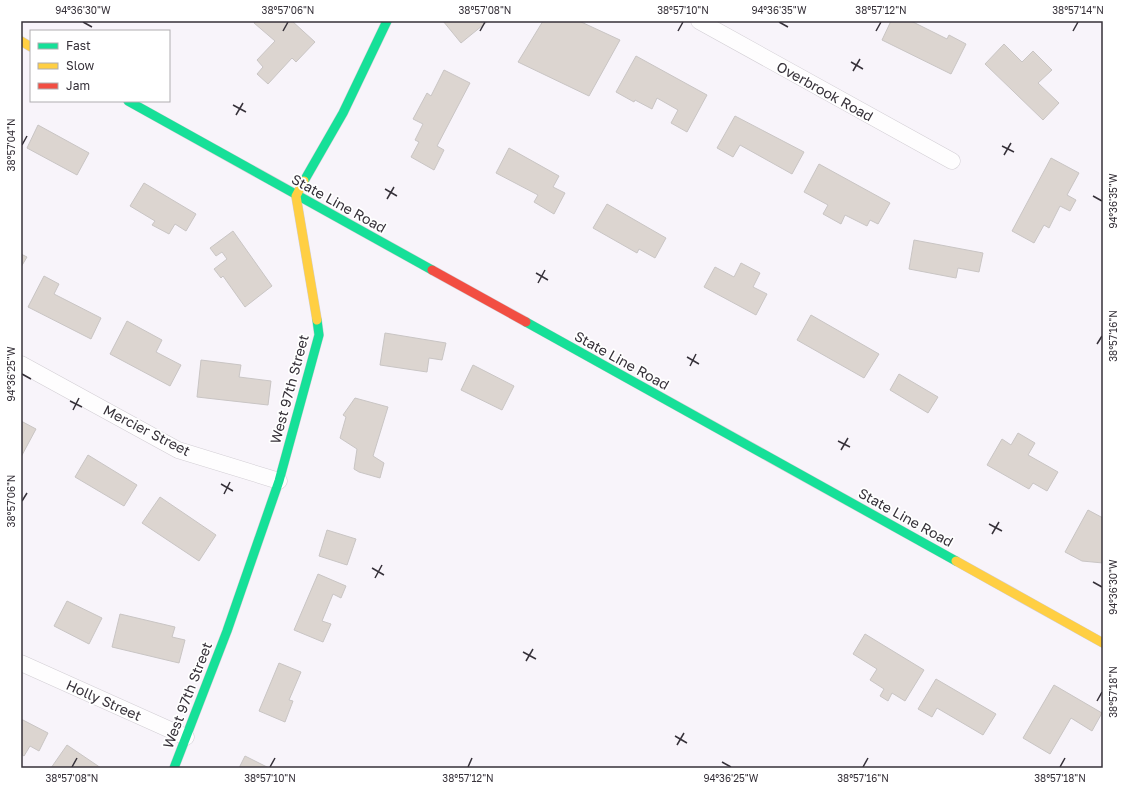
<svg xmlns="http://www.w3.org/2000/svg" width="1124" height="789" font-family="'Golos Text',sans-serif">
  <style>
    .building { fill: #dcd5d0; stroke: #c9c5c4 }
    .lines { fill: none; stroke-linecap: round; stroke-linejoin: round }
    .street-casing { stroke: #d2ced4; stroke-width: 17 }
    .fast-casing { stroke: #d2ced4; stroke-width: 10 }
    .slow-casing { stroke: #d2ced4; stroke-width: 10 }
    .jam-casing { stroke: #d2ced4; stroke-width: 10 }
    .street { stroke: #fefdfe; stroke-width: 16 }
    .fast { stroke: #16e098; stroke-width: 9 }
    .slow { stroke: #ffcf43; stroke-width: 9 }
    .jam { stroke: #f24e42; stroke-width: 9 }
    .ticks { fill: none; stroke: #363139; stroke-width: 1.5 }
    .labels { text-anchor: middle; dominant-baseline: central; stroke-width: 3.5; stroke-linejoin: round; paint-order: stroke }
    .street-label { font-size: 14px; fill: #363139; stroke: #fff }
    .neatline { fill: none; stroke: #363139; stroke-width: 1.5 }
    .ticks-label { font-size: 10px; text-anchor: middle; fill: #363139 }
  </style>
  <rect width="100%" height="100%" fill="#f8f4fa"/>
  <path class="building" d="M255 21H292L315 42 296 62 292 58 268 84 257 74 263 67 257 60 275 41 254 23Z
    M443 21H488L461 43Z
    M543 21H579L620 40 589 96 518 62Z
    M891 21H911L947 39 949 35 966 44 951 74 882 40Z
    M1004 44 1022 62 1033 51 1052 70 1038 83 1059 103 1043 120 985 64Z
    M636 56 707 95 687 132 671 123 678 110 657 98 652 109 635 100 634 102 616 92Z
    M444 70 470 83 437 146 444 150 434 170 411 157 419 142 415 140 423 124 413 119 427 93 431 96Z
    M735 116 804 152 792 174 740 145 733 157 717 148Z
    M38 125 89 153 77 175 27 148Z
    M509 148 559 176 553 187 565 193 554 214 534 202 538 195 496 173Z
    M1051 158 1079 173 1067 195 1076 200 1070 211 1060 206 1049 228 1044 225 1034 243 1012 231Z
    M819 164 890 203 878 224 870 220 867 226 845 215 841 224 823 214 828 205 804 192Z
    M144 183 196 214 186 231 175 224 169 234 152 225 155 221 130 206Z
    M607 204 666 238 655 258 639 249 637 253 593 228Z
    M233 231 272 286 245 307 223 276 221 278 214 269 227 259 222 252 216 256 210 248Z
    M914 240 983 253 979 272 958 268 956 278 909 269Z
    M21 254 27 257 21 267Z
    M741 263 760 273 753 287 767 294 756 315 704 287 715 267 734 277Z
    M44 276 59 284 54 294 101 318 91 339 28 307Z
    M811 315 879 354 864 378 797 340Z
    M127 321 162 340 156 352 181 365 170 386 110 354Z
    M385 333 446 343 442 360 429 358 427 372 380 365Z
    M201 360 241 365 239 377 271 381 268 405 197 397Z
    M473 365 514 386 502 410 461 390Z
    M899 374 938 397 928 413 890 390Z
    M355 398 388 407 373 456 384 463 380 478 359 472 354 469 357 449 340 438 346 417 343 415Z
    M21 421 36 429 21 457Z
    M1018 433 1035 443 1028 455 1058 472 1047 491 1033 483 1029 489 987 465 1002 439 1011 445Z
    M88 455 137 485 124 506 75 477Z
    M160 497 216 535 199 561 142 523Z
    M1088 510 1103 518V563L1082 561 1065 552Z
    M327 530 356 539 347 565 319 556Z
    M318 574 346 586 341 598 333 594 322 621 331 624 323 642 294 630Z
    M67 601 102 618 89 644 54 626Z
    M120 614 175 627 172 637 185 640 179 663 112 647Z
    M865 634 924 670 905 701 892 693 888 701 880 696 884 689 870 680 877 669 853 654Z
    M279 663 301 672 289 700 293 701 285 722 259 711Z
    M936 679 996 714 983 735 937 708 932 717 918 709Z
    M1054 685 1102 713 1092 731 1071 718 1050 754 1023 738Z
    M21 719 48 733 39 751 30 746 24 756 21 754Z
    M67 745 101 768H51Z
    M245 756 269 768H239Z"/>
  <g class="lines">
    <defs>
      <path id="street" d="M699 21 952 161
        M21 364 178 450 279 481
        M21 663 186 737"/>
      <path id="fast" d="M128 101 432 270
        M304 181 343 113 387 21
        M526 322 956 561
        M174 768 227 631 279 481 319 335 317 320"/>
      <path id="slow" d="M21 41 31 47
        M304 181 296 196 317 320
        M956 561 1103 643"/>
      <path id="jam" d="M432 270 526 322"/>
    </defs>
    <use href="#street" class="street-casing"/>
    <use href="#fast" class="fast-casing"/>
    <use href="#slow" class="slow-casing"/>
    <use href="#jam" class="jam-casing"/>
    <use href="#street" class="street"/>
    <use href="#fast" class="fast"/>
    <use href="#slow" class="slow"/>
    <use href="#jam" class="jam"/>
  </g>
  <path class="ticks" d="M83 22 92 27M779 22 788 27M283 31 288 22M480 31 485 22M678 31 683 22M876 31 881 22M1073 31 1078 22M851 62 863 69M853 71 860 59M233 105 246 112M236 115 243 103M22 145 27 136M1002 146 1014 152M1004 155 1011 143M385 189 397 196M1093 196 1102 201M387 199 394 187M536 273 548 280M538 283 545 270M1097 344 1102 336M687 357 699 364M690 366 696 354M22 374 31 379M70 401 82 407M73 410 79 398M838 441 850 447M841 450 848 438M221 484 233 491M224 494 230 482M22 501 27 493M989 524 1002 531M992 534 999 522M372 568 384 575M375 578 382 565M1093 582 1102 587M523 652 536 659M526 661 533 649M1097 701 1102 692M675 736 687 743M677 745 684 733M722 762 731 767M72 767 77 758M270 767 275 758M468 767 472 758M863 767 868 758M1060 767 1065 758"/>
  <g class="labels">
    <g class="street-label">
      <text transform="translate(825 91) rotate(29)">Overbrook Road</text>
      <text transform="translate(339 203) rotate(29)">State Line Road</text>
      <text transform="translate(622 360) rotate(29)">State Line Road</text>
      <text transform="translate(289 389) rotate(-75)">West 97th Street</text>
      <text transform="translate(147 430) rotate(27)">Mercier Street</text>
      <text transform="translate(906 517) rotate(29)">State Line Road</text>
      <text transform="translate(187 695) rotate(-69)">West 97th Street</text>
      <text transform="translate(104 700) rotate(24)">Holly Street</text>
    </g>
  </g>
  <rect width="1124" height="789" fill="none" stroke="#ffffff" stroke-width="44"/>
  <rect x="30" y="30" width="140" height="72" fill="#ffffff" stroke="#afadb0"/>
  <rect x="38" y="43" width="20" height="6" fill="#16e098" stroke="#afadb0"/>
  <text x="66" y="50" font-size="12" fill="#363139">Fast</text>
  <rect x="38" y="63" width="20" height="6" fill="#ffcf43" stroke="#afadb0"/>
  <text x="66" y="70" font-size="12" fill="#363139">Slow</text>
  <rect x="38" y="83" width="20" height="6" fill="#f24e42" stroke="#afadb0"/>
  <text x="66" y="90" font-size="12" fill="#363139">Jam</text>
  <rect x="22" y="22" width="1080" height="745" class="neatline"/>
  <g class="ticks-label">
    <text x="83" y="14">94°36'30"W</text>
    <text x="288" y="14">38°57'06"N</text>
    <text x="485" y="14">38°57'08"N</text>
    <text x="683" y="14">38°57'10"N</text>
    <text x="779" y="14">94°36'35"W</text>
    <text x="881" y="14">38°57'12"N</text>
    <text x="1078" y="14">38°57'14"N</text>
    <text transform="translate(11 145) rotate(-90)" y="4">38°57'04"N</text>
    <text transform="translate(1113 201) rotate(-90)" y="4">94°36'35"W</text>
    <text transform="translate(1113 336) rotate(-90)" y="4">38°57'16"N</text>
    <text transform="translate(11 374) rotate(-90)" y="4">94°36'25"W</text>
    <text transform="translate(11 501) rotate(-90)" y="4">38°57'06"N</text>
    <text transform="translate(1113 587) rotate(-90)" y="4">94°36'30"W</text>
    <text transform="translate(1113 692) rotate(-90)" y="4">38°57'18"N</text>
    <text x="72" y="782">38°57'08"N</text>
    <text x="270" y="782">38°57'10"N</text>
    <text x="468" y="782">38°57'12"N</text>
    <text x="731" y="782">94°36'25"W</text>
    <text x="863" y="782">38°57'16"N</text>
    <text x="1060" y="782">38°57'18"N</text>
  </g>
</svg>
